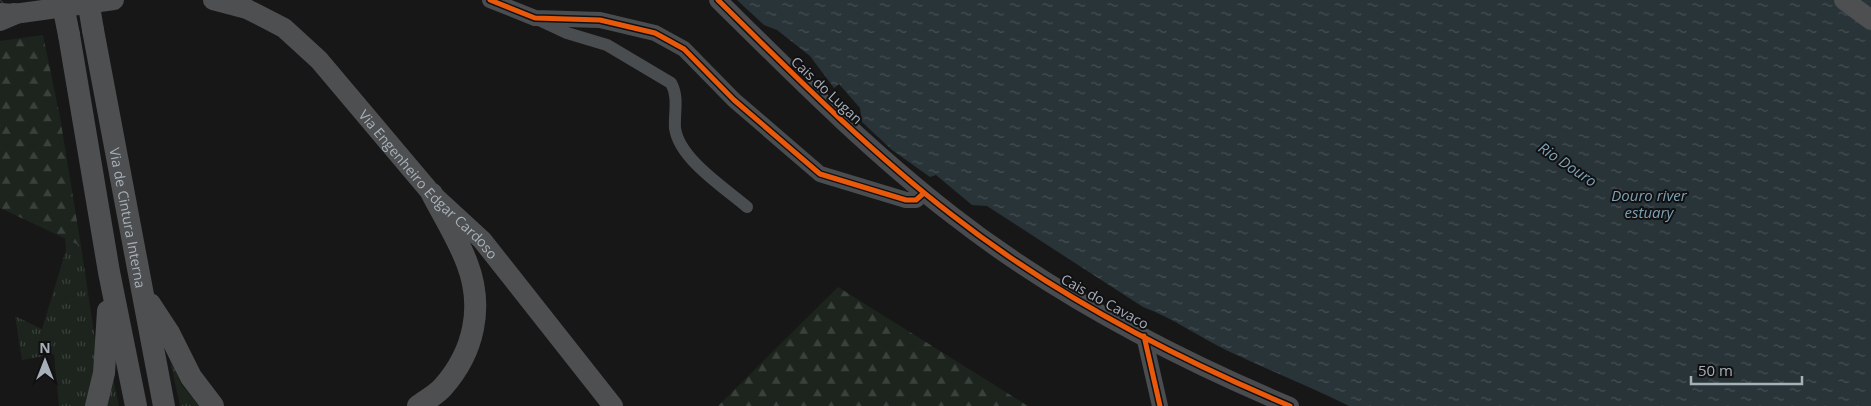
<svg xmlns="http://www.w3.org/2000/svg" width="1871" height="406" font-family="'Open Sans',sans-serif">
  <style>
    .grass { fill: url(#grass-tufts) }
    .forest { fill: url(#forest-firs) }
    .water { fill: url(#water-ripples) }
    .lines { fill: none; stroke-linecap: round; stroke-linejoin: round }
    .tertiary-tunnel { stroke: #343537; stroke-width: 16; stroke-dasharray: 16 8; stroke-linecap: butt }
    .minor { stroke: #4a4d50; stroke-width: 12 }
    .tertiary { stroke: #4a4d50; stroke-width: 16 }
    .secondary { stroke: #494b4e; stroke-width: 18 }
    .primary { stroke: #4d4f51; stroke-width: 20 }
    .motorway { stroke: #4d4f51; stroke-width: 22 }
    .motorway-bridge { stroke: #4d4f51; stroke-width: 22 }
    .cycleway-casing { stroke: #111113; stroke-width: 8 }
    .cycleway { stroke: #e8590c; stroke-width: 5 }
    .labels { text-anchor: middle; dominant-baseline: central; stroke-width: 4; stroke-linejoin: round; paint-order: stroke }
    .street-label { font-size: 14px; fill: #a7afb8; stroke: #111113 }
    .water-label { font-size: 15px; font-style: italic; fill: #7da2b4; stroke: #111113 }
  </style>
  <defs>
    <pattern id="grass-tufts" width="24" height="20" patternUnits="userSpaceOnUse" patternTransform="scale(1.25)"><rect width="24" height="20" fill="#1c241d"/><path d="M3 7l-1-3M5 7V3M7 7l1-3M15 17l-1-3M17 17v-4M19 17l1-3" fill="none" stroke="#3a413c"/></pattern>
    <pattern id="forest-firs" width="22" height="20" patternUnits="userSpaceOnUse" patternTransform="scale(1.25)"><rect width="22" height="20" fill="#1c241d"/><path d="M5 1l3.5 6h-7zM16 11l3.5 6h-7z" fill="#3a413c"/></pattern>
    <pattern id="water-ripples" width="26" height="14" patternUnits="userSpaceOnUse" patternTransform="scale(1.25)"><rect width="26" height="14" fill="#293439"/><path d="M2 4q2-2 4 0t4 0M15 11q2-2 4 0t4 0" fill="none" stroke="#454f54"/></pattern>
  </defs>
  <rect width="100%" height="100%" fill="#171717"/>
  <path class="grass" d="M65 238 81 246 95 339 94 376 86 406H59L54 354 22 360 15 316 42 329 66 250Z
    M169 355 181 384 199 406H180Z
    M113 377 119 406H106Z"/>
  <path class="forest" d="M43 35 60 117 81 246 0 208V41Z
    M838 287 1028 406H718Z"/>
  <path class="water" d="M737 0H1871V406H1349C1309 386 1268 370 1228 351 1199 337 1173 318 1143 307L987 206 972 205 936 175 930 177 892 150 862 122 860 108 839 84 834 88 810 56 777 30 764 25Z"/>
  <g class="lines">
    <path class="tertiary-tunnel" d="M0 1 1 0"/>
    <path class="minor" d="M537 19 567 33 607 45 671 83C679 97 674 113 675 128 679 159 725 188 747 207"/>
    <path class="tertiary" d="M490 0 535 18 600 20 655 33 684 49 734 100 820 174 906 200H916L924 193
      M1144 336 1160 406"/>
    <path class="secondary" d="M718 0C793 74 868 150 952 215 1053 294 1171 356 1290 406"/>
    <g class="primary">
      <path id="s1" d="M213 0 247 9 284 28 319 60 432 194 482 240 613 406"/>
      <path d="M1844 0 1871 20"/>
      <path d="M0 13 14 14 114 0"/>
    </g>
    <g class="motorway">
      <path d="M0 20 14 14"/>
      <path id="s2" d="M93 30 164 406"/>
      <path d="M69 35 109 272 136 406"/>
      <path d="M150 304 169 333 191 377 213 406"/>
      <path d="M96 406 104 373 108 311"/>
      <path d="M418 406C426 400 436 395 443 387 474 352 484 307 467 263 458 239 444 217 432 194"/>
    </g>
    <path class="motorway-bridge" d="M62 0 69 35
      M88 0 93 30"/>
    <defs>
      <path id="cycleway" d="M490 0 535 18 600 20 655 33 684 49 734 100 820 174 906 200H916L924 193
        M718 0C793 74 868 150 952 215 1053 294 1171 356 1290 406
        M1144 336 1160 406"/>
    </defs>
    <use href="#cycleway" class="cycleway-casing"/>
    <use href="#cycleway" class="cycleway"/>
  </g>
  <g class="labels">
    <g class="street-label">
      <text transform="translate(827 90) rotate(43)">Cais do Lugan</text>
      <text stroke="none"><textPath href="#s1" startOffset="290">Via Engenheiro Edgar Cardoso</textPath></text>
      <text stroke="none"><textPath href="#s2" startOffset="191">Via de Cintura Interna</textPath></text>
      <text transform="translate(1105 301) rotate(29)">Cais do Cavaco</text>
    </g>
    <g class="water-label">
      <text transform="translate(1568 164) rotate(34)">Rio Douro</text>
      <text x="1649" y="195">Douro river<tspan x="1649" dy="17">estuary</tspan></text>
    </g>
  </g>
  <g transform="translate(45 361)" stroke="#111113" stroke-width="4" paint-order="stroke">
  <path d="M0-4L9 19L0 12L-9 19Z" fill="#a7afb8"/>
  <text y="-8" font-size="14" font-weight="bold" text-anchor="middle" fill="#a7afb8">N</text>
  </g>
  <path d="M1691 376v8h111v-8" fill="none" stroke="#a7afb8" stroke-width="2.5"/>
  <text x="1698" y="376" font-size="15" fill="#a7afb8" stroke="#111113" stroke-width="4" paint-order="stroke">50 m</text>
</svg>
